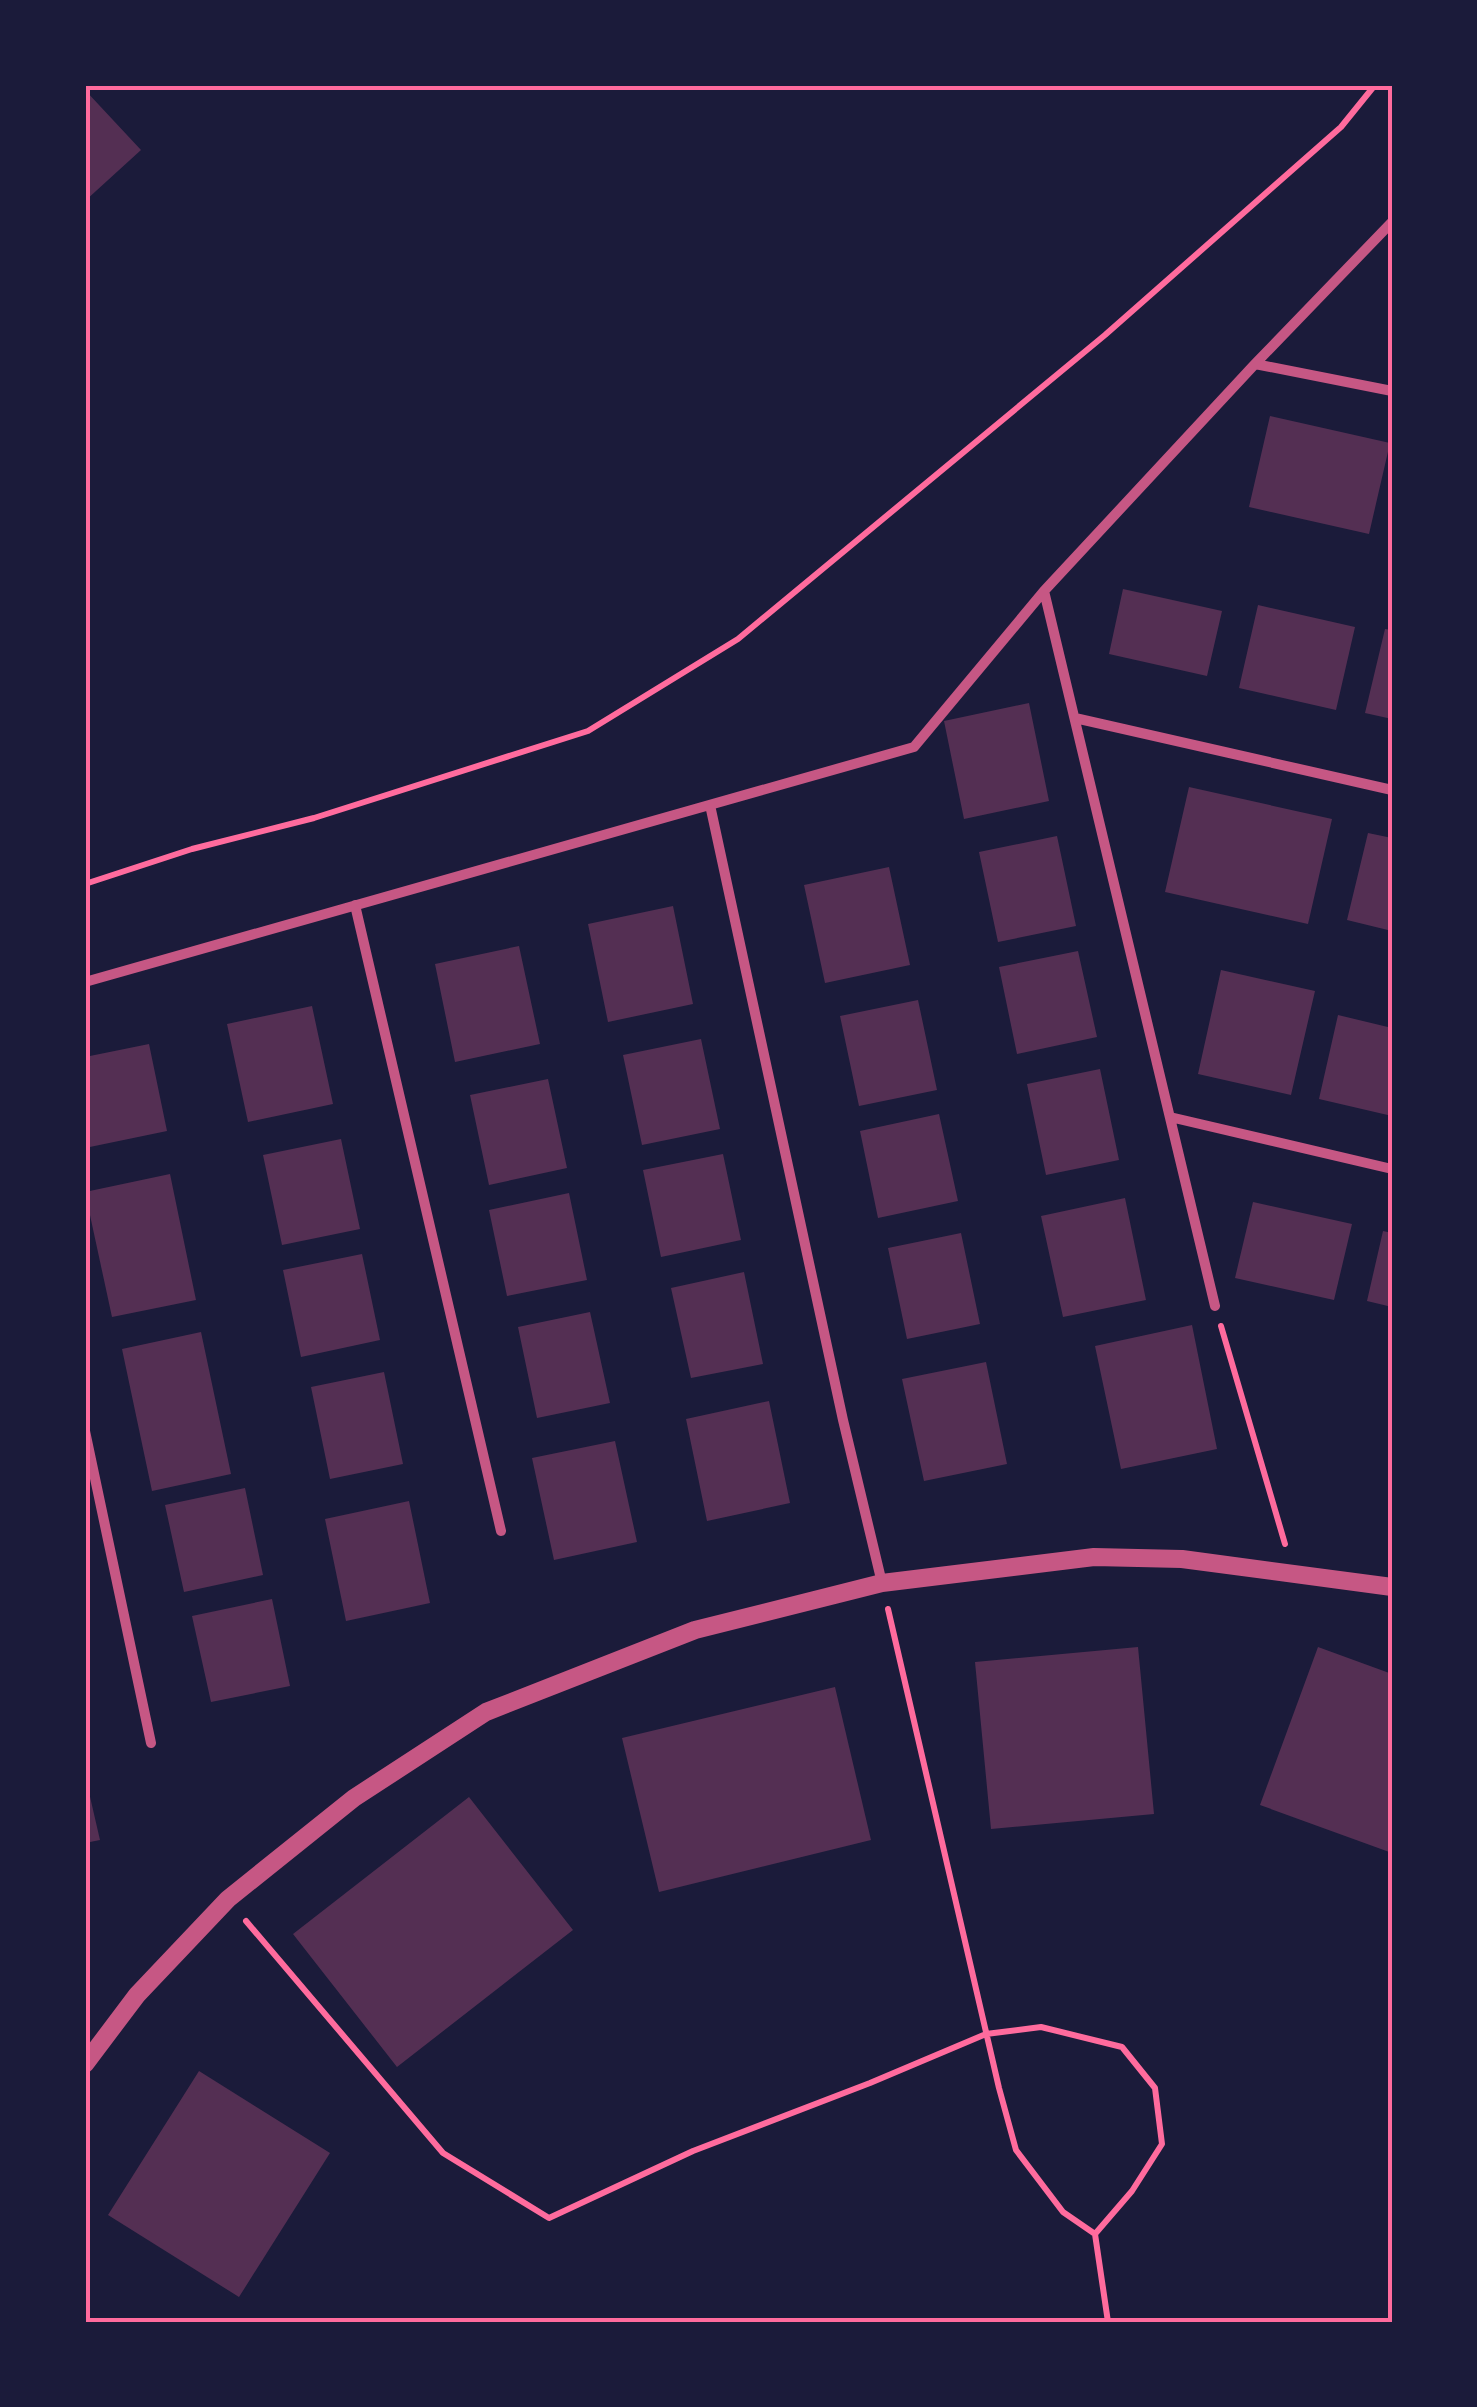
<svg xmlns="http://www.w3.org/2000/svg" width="1477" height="2407" font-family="'Golos Text',sans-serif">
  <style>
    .building { fill: #542f53 }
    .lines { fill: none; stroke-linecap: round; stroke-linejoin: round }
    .path { stroke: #ff6b9d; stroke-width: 6 }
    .minor { stroke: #c65784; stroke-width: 10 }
    .tertiary { stroke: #c65784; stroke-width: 18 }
    .neatline { fill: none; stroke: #ff6b9d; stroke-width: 4 }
  </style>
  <rect width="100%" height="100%" fill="#1b1b3a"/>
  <path class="building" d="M85 90 141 150 85 201Z
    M1270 416 1390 443 1369 534 1249 507Z
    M1123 589 1222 611 1207 676 1109 654Z
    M1258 605 1355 627 1336 710 1239 688Z
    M1385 629 1392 630V719L1365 713Z
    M1029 703 1049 801 964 819 944 721Z
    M1189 787 1332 819 1308 924 1165 892Z
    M1368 833 1392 838V931L1347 920Z
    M1057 836 1076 926 998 942 979 852Z
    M889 867 910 965 825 983 804 885Z
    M673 906 693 1004 608 1022 588 924Z
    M519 946 540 1044 455 1062 435 964Z
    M1078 951 1097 1037 1017 1054 999 967Z
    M1221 970 1315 991 1291 1095 1198 1074Z
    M918 1000 937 1090 859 1106 840 1016Z
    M312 1006 333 1104 248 1122 227 1024Z
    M1338 1015 1392 1028V1116L1319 1099Z
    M701 1039 720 1129 642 1145 623 1055Z
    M149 1044 167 1131 85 1148V1057Z
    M1100 1069 1119 1160 1046 1175 1027 1084Z
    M548 1079 567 1168 489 1185 470 1095Z
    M939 1114 958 1201 878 1218 860 1131Z
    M341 1139 360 1229 282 1245 263 1155Z
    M723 1154 741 1240 661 1257 643 1170Z
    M170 1174 196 1300 112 1317 85 1192Z
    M569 1193 587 1280 507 1296 489 1210Z
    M1125 1198 1146 1300 1063 1317 1041 1216Z
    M1253 1202 1352 1224 1334 1300 1235 1278Z
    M1383 1231 1392 1233V1307L1367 1301Z
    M961 1233 980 1324 907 1339 888 1248Z
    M362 1254 380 1340 301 1357 283 1270Z
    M744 1272 763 1364 691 1378 671 1288Z
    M590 1312 610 1403 537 1418 518 1327Z
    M1192 1325 1217 1449 1121 1469 1095 1346Z
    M201 1332 231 1474 152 1491 122 1349Z
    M986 1362 1007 1464 924 1481 902 1379Z
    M384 1372 403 1464 330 1479 311 1387Z
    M769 1401 790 1503 707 1521 686 1419Z
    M615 1441 637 1542 554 1560 532 1458Z
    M245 1488 263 1575 184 1592 165 1505Z
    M409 1501 430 1603 346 1621 325 1519Z
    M272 1599 290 1686 211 1702 192 1616Z
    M1138 1647 1154 1814 991 1829 975 1662Z
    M1318 1647 1392 1674V1853L1260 1805Z
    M835 1687 871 1840 659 1892 622 1738Z
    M85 1775 100 1840 85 1843Z
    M469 1797 573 1930 397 2067 293 1934Z
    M199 2071 330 2153 239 2297 108 2215Z"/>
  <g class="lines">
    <path class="path" d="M85 884 192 849 314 818 588 731 738 639 1105 335 1341 127 1375 85
      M1221 1326 1285 1544
      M888 1609 999 2088 1016 2150 1063 2212 1095 2234 1108 2322
      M246 1921 443 2153 549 2218 693 2151 870 2083 986 2034 1041 2027 1122 2047 1155 2088 1162 2144 1132 2191 1095 2234"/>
    <path class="minor" d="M1255 364 1392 391
      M1044 591 1215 1306
      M1075 718 1392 790
      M710 805 843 1420 882 1583
      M355 905 501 1531
      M85 982 914 747 1044 591 1255 364 1392 222
      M1170 1117 1392 1169
      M85 1431 151 1743"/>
    <path class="tertiary" d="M85 2064 137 1995 228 1899 354 1798 486 1712 695 1630 882 1583 1094 1557 1182 1559 1392 1587"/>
  </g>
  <rect width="1477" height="2407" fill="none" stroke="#1b1b3a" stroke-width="175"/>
  <rect x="88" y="88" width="1302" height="2232" class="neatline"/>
</svg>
